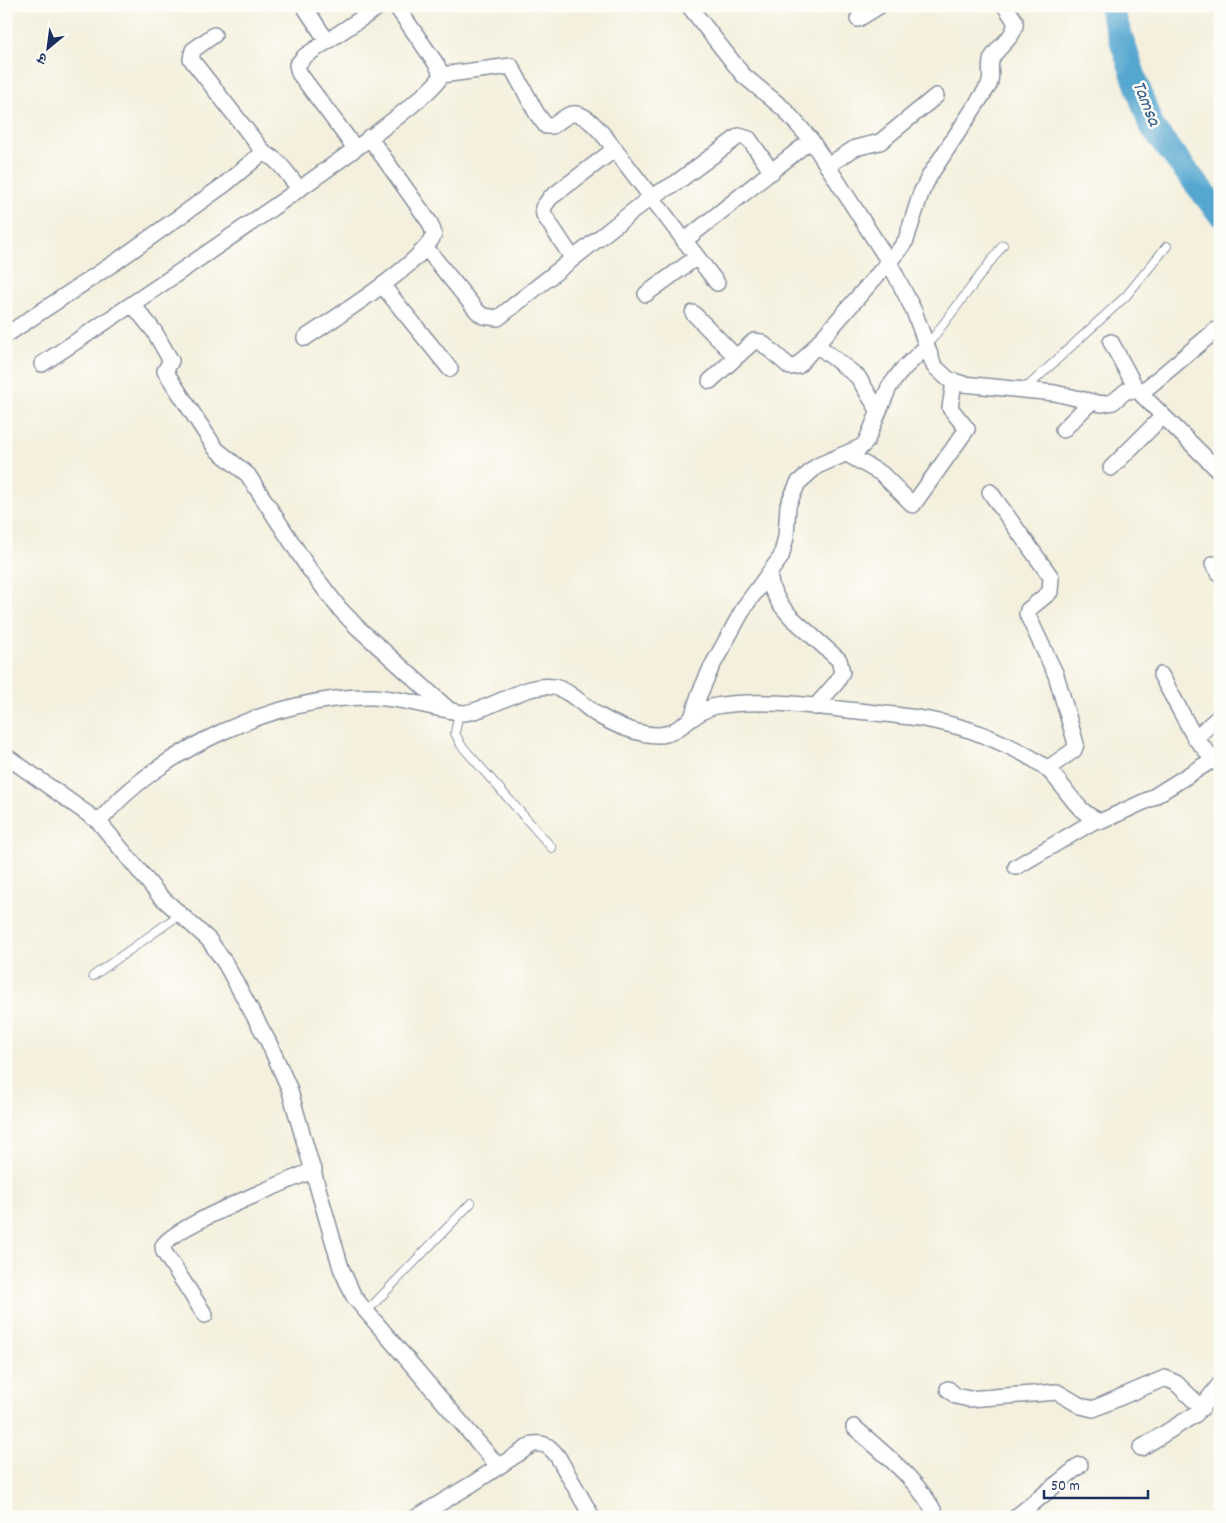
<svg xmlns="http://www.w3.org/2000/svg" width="1226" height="1523" font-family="Dekko,'Playpen Sans Deva',sans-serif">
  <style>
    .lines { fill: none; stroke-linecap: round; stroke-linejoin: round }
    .river { stroke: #56a7d0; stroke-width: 25 }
    .lane-casing { stroke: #88909e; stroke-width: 10 }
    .street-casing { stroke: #88909e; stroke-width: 18 }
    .lane { stroke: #fff; stroke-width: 8 }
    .street { stroke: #fff; stroke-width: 15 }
    .labels { text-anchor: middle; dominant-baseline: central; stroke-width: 5; stroke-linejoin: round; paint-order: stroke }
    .water-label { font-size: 19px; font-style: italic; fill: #305986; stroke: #fdfcf7 }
  </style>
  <rect width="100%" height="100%" fill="#fdfcf7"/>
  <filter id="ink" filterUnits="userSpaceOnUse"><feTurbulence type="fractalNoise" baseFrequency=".02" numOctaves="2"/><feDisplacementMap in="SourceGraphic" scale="10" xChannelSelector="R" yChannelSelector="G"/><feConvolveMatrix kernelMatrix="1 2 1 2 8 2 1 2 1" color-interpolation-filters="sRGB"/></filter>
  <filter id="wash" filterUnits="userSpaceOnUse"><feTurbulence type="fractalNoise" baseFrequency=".0096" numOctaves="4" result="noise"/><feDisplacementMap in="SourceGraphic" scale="20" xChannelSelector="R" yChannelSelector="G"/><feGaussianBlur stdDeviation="1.12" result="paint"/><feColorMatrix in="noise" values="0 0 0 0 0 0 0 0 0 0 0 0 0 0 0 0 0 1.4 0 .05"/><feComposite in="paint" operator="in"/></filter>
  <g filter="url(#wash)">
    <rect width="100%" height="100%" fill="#f4f0dd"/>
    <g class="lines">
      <path class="river" d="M1110 6 1151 126 1220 214"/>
    </g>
  </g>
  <g filter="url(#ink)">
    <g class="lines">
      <defs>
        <path id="lane" d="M926 347 1003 245
          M1025 389 1126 296 1167 246
          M459 712 455 733 461 745 552 848
          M93 976 179 915
          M366 1312 471 1203"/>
        <path id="street" d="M304 6 327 41
          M689 6 743 75 784 109 811 140 889 262 914 311 934 366 948 379 963 384 1055 393 1101 404 1113 402 1126 391 1137 390 1220 472
          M858 19 879 6
          M214 35 193 50 191 59 265 154
          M441 75 511 66 537 114 546 126H552C557 123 563 118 569 115 583 109 598 129 606 138L717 283
          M355 148 299 73 297 65 305 56 380 6
          M827 166 855 148 880 142 936 96
          M684 241 811 140
          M426 248 477 311 483 316 498 318 651 197 676 183 739 136 749 139 772 172
          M573 259 544 215 543 208 550 198 615 149
          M382 285 450 369
          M646 294 697 257
          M133 305 154 331 171 361 165 371 216 449 248 475 307 566 339 608 357 627 448 709
          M693 313 736 357
          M6 335 117 261 224 185 261 154C276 153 291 179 299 189
          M305 338C333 319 424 263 434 234L430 223 369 137
          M1111 342 1137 390
          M817 345 858 377 878 410
          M42 364C86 335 441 100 441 75L437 65 396 6
          M710 381 754 341 761 342 790 367 798 366 899 250 906 240 921 193 930 175 989 85C993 76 988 67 992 58 998 46 1017 36 1015 21L1005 6
          M1141 393 1216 330
          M1063 430 1091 402
          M847 454 882 474 913 505 967 429 950 408 954 382
          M1111 468 1163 416
          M990 492 1051 577 1050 592 1028 610 1027 614 1056 675 1076 744 1074 750 1047 769
          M1213 564 1220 574
          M769 575 772 589 780 604 791 617 839 660 842 672 837 682 815 707
          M1161 675 1195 738 1219 765
          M693 715 699 695 711 668 745 606 781 557 786 537 788 505 798 483 817 466 861 447 866 442 889 387 902 370 926 347
          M1195 738 1220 716
          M6 756 99 822 159 895 209 940 225 963 268 1041 289 1088 341 1268 354 1297 498 1466
          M99 822C157 750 279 695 372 697 396 698 419 704 443 709 450 710 457 713 464 713 492 710 526 682 554 687 569 690 583 705 596 714 612 724 638 735 658 735 680 735 694 710 716 706 759 699 805 705 848 710 887 714 925 717 963 728 984 734 1030 754 1047 769 1065 784 1077 816 1102 821L1150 799 1214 759
          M1016 867 1096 820
          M205 1315 164 1252 163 1246C172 1227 288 1181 314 1170
          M948 1389 956 1396 969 1399 1057 1392 1081 1406 1093 1409 1165 1378 1176 1383 1202 1408
          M854 1427C884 1454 919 1480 937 1517
          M1141 1448 1196 1414 1220 1384
          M417 1517 472 1484 533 1444C546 1442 551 1448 558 1457L592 1517
          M1016 1517 1080 1465"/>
      </defs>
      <use href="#lane" class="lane-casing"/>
      <use href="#street" class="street-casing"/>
      <use href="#lane" class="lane"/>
      <use href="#street" class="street"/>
    </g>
  </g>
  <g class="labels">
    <g class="water-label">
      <text transform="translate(1145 104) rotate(68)">Tamsa</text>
    </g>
  </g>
  <rect width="1226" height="1523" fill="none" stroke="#fdfcf7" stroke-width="25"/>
  <g transform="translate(48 48) rotate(209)" stroke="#fdfcf7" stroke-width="4" paint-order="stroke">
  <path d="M0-4L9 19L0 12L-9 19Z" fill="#1b2f5e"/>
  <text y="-8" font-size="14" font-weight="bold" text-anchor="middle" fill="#1b2f5e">उ</text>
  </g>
  <path d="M1044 1490v8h104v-8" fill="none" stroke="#1b2f5e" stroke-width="2.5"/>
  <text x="1051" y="1490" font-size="15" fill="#1b2f5e" stroke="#fdfcf7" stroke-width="4" paint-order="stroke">50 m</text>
</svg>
